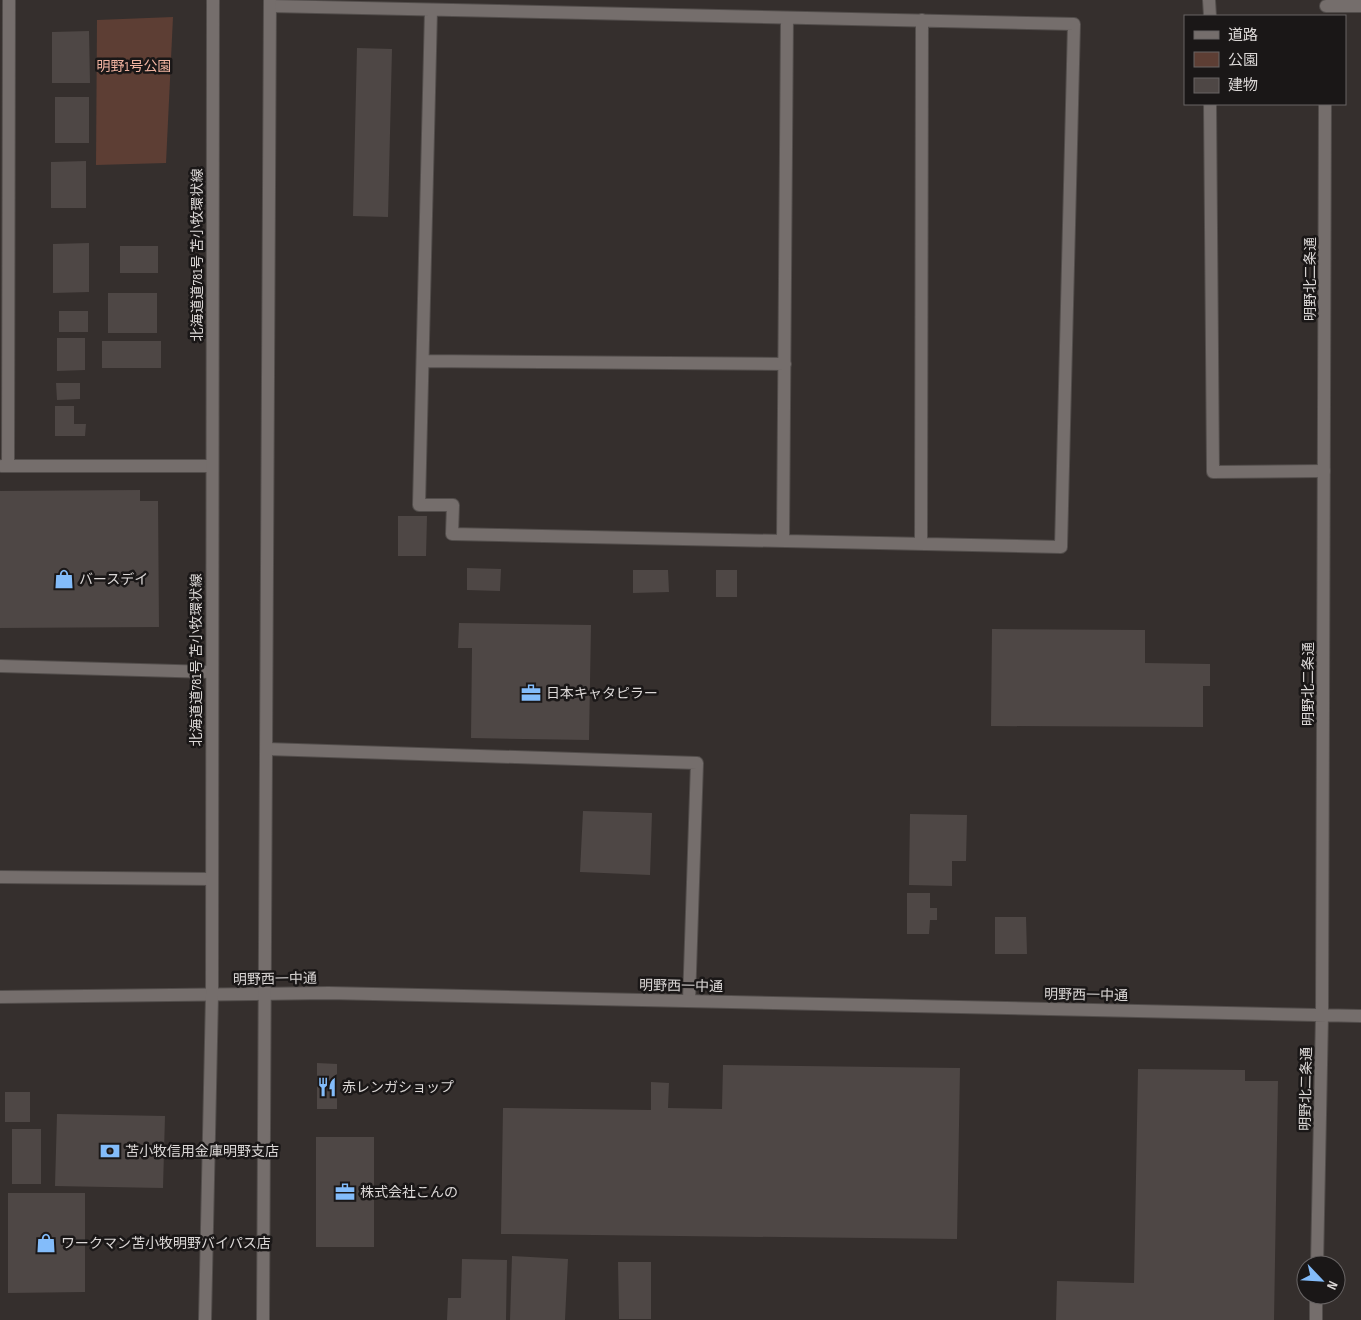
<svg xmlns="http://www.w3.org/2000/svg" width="1361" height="1320" font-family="'Sofia Sans Condensed','Noto Sans JP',sans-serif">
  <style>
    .green { fill: #5d3e34 }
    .building { fill: #4e4745 }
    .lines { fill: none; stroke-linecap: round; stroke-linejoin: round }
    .lane-casing { stroke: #524d4b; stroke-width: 14 }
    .street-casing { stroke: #524d4b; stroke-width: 14 }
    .secondary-casing { stroke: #524d4b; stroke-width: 14 }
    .lane { stroke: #756e6c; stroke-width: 12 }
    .street { stroke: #756e6c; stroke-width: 12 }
    .secondary { stroke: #756e6c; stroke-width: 12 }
    .labels { text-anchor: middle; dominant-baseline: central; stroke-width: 5; stroke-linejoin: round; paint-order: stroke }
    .park-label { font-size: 14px; fill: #f1b4a1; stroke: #1a1717 }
    .street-label { font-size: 14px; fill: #dcd8d7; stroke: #1a1717 }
    .poi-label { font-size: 14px; fill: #dcd8d7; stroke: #1a1717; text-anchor: start }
  </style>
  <rect width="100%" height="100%" fill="#352f2d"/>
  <path class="green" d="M173 17 166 163 96 165 97 20Z"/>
  <path class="building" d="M89 31 90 83H52V32Z
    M357 48 392 49 388 217 353 216Z
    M55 97H89V143H55Z
    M86 161V208H51V162Z
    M89 243V292L53 293V244Z
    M120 246H158V273H120Z
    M108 293H157V333H108Z
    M59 311H88V332H59Z
    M57 338H85V370L57 371Z
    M102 341H161V368H102Z
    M56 383H80V399L57 400Z
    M55 406H74V424H86L85 436H55Z
    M140 490V501H158L159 627 0 628V491Z
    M398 516H427L426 556H398Z
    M467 568 501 569 500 591 467 590Z
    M633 570H668L669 592 633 593Z
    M716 570H737V597H716Z
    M459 623 591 625 589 740 471 738 472 648H458Z
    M992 629 1145 630V663L1210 664V686H1203V727L991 726Z
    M583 811 652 813 650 875 580 872Z
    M910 814 967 815 966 861H952V886L909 885Z
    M907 893H930V908H937V920H930L929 934H907Z
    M995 917H1026L1027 954H995Z
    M317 1063 337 1064V1109H317Z
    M723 1065 960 1068 957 1239 501 1234 503 1108 651 1110V1082L669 1083 668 1108 722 1109Z
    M1138 1069 1245 1070V1081H1278L1274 1320H1056L1057 1281 1134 1283Z
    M5 1092H30V1122H5Z
    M57 1114 165 1116 163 1188 55 1186Z
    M12 1129H41V1184H12Z
    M316 1137H374V1247H316Z
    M8 1193H85V1292L8 1293Z
    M512 1256 568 1259 565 1320H510Z
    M462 1259 507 1260 506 1320H447L448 1298H461Z
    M618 1262H651V1319H619Z"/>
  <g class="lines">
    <defs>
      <path id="lane" d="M1209 0 1210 16
        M270 6 1074 24 1061 547 452 534 453 505H419L431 10
        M1210 104 1213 472 1324 471
        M423 361 785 364
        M783 541 787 18
        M921 544 922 20
        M0 666 211 672
        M267 749 697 763 689 1001
        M0 877 211 879"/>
      <path id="street" d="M1326 6H1361
        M2 466H212
        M8 466 9 0
        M0 997 328 993 1361 1016
        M1317 1265 1322 1015 1325 104
        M1316 1320V1295"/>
      <path id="secondary" d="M205 1320 212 995 213 0
        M263 1320 270 0"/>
    </defs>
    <use href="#lane" class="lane-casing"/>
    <use href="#street" class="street-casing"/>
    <use href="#secondary" class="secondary-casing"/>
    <use href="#lane" class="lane"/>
    <use href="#street" class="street"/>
    <use href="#secondary" class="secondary"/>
  </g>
  <defs>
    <symbol id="shop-bare" viewBox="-9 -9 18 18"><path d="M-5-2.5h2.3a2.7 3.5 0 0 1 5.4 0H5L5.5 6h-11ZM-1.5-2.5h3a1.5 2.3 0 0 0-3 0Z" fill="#83bcfa" stroke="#1a1717" stroke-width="2.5" paint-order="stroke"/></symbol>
    <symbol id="office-bare" viewBox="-9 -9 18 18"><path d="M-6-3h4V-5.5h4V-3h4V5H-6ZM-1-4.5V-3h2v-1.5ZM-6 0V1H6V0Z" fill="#83bcfa" stroke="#1a1717" stroke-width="2.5" paint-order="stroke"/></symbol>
    <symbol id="restaurant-bare" viewBox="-9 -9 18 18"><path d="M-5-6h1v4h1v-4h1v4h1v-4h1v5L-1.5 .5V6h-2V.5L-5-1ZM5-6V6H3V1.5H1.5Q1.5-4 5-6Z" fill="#83bcfa" stroke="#1a1717" stroke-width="2.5" paint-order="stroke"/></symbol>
    <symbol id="bank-bare" viewBox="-9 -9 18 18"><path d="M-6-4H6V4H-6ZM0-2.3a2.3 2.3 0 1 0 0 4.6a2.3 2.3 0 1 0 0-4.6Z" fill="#83bcfa" stroke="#1a1717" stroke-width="2.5" paint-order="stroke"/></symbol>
  </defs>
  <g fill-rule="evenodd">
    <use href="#shop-bare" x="50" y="565" width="28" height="28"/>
    <use href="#office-bare" x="517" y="679" width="28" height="28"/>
    <use href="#restaurant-bare" x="313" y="1073" width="28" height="28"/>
    <use href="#bank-bare" x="96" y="1137" width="28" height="28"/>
    <use href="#office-bare" x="331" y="1178" width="28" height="28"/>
    <use href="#shop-bare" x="32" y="1229" width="28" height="28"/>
  </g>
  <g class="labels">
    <g class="park-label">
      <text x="134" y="66">明野1号公園</text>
    </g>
    <g class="street-label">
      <text transform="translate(197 255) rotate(-90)">北海道道781号 苫小牧環状線</text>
      <text transform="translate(1310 279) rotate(-90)">明野北二条通</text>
      <text transform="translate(196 660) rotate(-90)">北海道道781号 苫小牧環状線</text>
      <text transform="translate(1308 684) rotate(-90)">明野北二条通</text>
      <text transform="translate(275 979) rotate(-1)">明野西一中通</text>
      <text transform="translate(681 986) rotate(1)">明野西一中通</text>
      <text transform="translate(1086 995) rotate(1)">明野西一中通</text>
      <text transform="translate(1306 1089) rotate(-89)">明野北二条通</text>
    </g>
    <g class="poi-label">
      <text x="79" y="579">バースデイ</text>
      <text x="546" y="693">日本キャタピラー</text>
      <text x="342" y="1087">赤レンガショップ</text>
      <text x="125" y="1151">苫小牧信用金庫明野支店</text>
      <text x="360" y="1192">株式会社こんの</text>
      <text x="61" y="1243">ワークマン苫小牧明野バイパス店</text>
    </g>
  </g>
  <rect x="1184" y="15" width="162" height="90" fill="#1a1717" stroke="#686464"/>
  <rect x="1194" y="31" width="25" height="8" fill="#756e6c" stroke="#686464"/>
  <text x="1228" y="40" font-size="15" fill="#dcd8d7">道路</text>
  <rect x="1194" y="52" width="25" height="15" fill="#5d3e34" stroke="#686464"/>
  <text x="1228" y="65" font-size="15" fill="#dcd8d7">公園</text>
  <rect x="1194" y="78" width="25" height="15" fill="#4e4745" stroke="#686464"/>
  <text x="1228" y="90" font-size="15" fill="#dcd8d7">建物</text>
  <g transform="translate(1321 1280) rotate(115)"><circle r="24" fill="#1a1717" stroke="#686464"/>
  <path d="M0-4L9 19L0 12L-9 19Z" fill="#83bcfa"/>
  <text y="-8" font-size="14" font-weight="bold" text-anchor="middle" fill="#dcd8d7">N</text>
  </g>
</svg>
